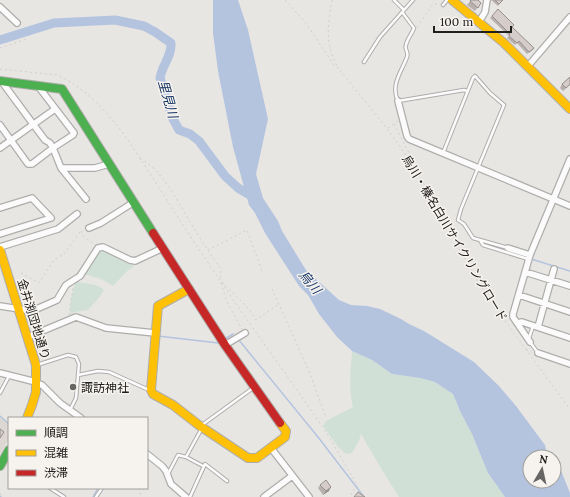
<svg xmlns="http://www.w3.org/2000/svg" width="570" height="497" font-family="Lora,'Noto Sans JP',serif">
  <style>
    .built { fill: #dcd7d1 }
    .green { fill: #d0e0d7 }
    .water { fill: #b4c4df }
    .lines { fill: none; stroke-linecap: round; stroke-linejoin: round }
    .stream { stroke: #b4c4df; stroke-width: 1.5 }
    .river { stroke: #b4c4df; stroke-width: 9 }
    .lane-casing { stroke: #afadab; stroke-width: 4.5 }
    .street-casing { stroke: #afadab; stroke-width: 8 }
    .fast-casing { stroke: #afadab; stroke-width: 10 }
    .slow-casing { stroke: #afadab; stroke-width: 10 }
    .jam-casing { stroke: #afadab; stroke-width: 10 }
    .path { stroke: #cfcfcf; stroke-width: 1; stroke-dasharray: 2 3; stroke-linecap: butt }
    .lane { stroke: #fcfbfb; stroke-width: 2.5 }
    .street { stroke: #fcfbfb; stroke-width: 5.5 }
    .fast { stroke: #4caf50; stroke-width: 8 }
    .slow { stroke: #ffc107; stroke-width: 8 }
    .jam { stroke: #c62828; stroke-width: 8 }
    .wall { fill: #b8b0ae }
    .shaded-wall { fill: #96908d }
    .building { fill: #d6cdca; stroke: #96908d }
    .poi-dot { fill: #676563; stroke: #f6f3ef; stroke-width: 1.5 }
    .labels { text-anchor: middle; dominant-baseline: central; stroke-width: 3; stroke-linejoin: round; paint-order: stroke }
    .street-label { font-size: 12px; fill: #21201e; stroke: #f6f3ef }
    .poi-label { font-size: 12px; fill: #21201e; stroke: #f6f3ef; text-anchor: start }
    .water-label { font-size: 13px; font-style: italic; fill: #173666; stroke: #f6f3ef }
  </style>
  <rect width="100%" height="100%" fill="#e8e6e3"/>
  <path class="built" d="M0 417 9 425V439L0 454Z"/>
  <path class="green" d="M103 250 134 266 126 272 113 286 101 279 84 274 99 251Z
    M77 282C85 283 98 284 104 290 99 299 94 303 88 310L74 312 71 315C68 305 73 292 75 283Z
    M352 351 372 360 392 374 420 378 435 382 453 394 460 411 472 434 488 473 505 497H399L382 470 361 434 359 441 352 453 346 454 338 447 323 426 324 424 326 421 353 407C348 389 351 369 352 351Z"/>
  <path class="water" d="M213 0H238L248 30 268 119 256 174 263 198 278 221 282 231 306 270 339 300 351 305 367 306 380 309 401 319 409 324 424 331 474 362 499 386 516 406 545 445 547 455 551 457H530V481H554V459L560 468 570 493V497H505L488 473 472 434 460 411 453 394 435 382 420 378 392 374 372 360 352 351 337 337 319 314 308 295 299 286 265 233 255 213 249 205 233 147 218 71 213 33Z"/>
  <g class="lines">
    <path class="stream" d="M482 243 527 257
      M531 259 570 271
      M158 336 218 343
      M225 339 233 334
      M238 339 318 437 364 497
      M0 416 9 424
      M0 496 1 497
      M93 497 98 488"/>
    <path class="river" d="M0 40 54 23 115 20 144 26 155 32 171 43C172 56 162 65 160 78L166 95 172 117 179 130 190 134 199 141 225 176 238 188 255 198"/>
    <defs>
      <path id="lane" d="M394 0 404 10
        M443 5 447 0
        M402 12 414 28C412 34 407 39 406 45 404 49 409 52 407 57 402 71 390 85 398 101L464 90 467 91
        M364 62 380 37 413 0
        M443 153 473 78 475 76 490 93 504 105 461 209 458 220 464 224 473 238 508 248
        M480 240 483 245 528 259
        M529 338 533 326
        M530 342 538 353
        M37 365 68 355 76 357 79 364 76 398 70 410
        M78 375 98 371 109 372 149 390
        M0 393 9 376
        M202 425 253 388
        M186 457 202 428
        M168 474 178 455 186 457 203 466
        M50 488 64 497
        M96 497 102 488
        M190 497 205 464 227 481"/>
      <path id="street" d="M0 7 17 23
        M479 22 485 12 487 0
        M528 66 570 17
        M2 82 33 124 45 140 50 143 53 148 61 168 86 199
        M398 101 407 136 409 139 570 206
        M0 125 28 164H32L53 148 73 135 74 133 38 86
        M0 148 55 109
        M61 168H95L109 164
        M0 208 32 198 51 218 0 234
        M89 228 101 223 134 202
        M0 247 58 229 77 214
        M508 248 530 255
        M525 272 570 286
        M519 295 570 312
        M0 306 32 311 57 300 66 285 80 276 98 248 103 247 130 260 135 261 163 248
        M517 323 522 322 570 338
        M538 327 554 269
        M28 337 76 317 106 328 155 333
        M530 342 513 317V314L530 255 570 159
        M225 345 245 333
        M538 353 570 364
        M0 373 32 381 42 385 60 403 81 418
        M271 448 309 497
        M147 454 162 466 166 471 171 484 186 497
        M264 497 292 476"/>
      <path id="fast" d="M0 81 62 89 153 233
        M0 466 9 450"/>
      <path id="slow" d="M452 0 504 43 570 109
        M0 250 36 365V392L32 405 27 418
        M189 289 158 306 151 390 153 394 173 405 200 426 248 458H257L285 437 286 431 280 423"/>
      <path id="jam" d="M153 233 225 345 280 423"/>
    </defs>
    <use href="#lane" class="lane-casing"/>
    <use href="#street" class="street-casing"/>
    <use href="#fast" class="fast-casing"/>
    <use href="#slow" class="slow-casing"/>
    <use href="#jam" class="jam-casing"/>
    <path class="path" d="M285 0 305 22 334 65 338 68C363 99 390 130 412 164 437 204 456 246 481 286 509 328 540 368 570 409
      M332 0C328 27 324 42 338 67
      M417 27 433 4H440
      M0 48 27 39
      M0 69 57 75C106 97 135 151 163 194 184 227 206 260 228 292 257 335 288 376 317 419 332 440 344 464 358 486L354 489 350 497
      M394 124 409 153 411 162
      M388 128 398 121
      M140 159C162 169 178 202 190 222 200 238 210 254 221 269L220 280
      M81 231 83 236 94 244
      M208 250 247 230 262 271
      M21 273 39 283 54 260 64 254 80 232 83 230
      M222 282 249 309 256 320 279 304
      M221 283 227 302 242 329
      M272 289 309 371 326 417
      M69 315 73 288
      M526 349 533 353
      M139 488 141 497
      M0 493 3 497"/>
    <use href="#lane" class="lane"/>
    <use href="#street" class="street"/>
    <use href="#fast" class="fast"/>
    <use href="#slow" class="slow"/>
    <use href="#jam" class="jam"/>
  </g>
  <path class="wall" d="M471 0 481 3 475 11 467 5Z
    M491 0H503L498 6Z
    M492 16 512 28 534 48 533 50 527 54 517 43 515 45 507 38 509 36 490 18Z
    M570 77V85L563 91 560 88 562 84Z
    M320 485 329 491 323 495 318 488Z"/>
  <path class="shaded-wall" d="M331 487 329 491 323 495 326 491Z"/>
  <path class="building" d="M471 0H478L481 3 478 8 470 1Z
    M495 0H503L499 4Z
    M498 9 514 25 512 27 534 48 529 52 519 41 517 43 509 36 510 34 492 16Z
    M570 77V84L566 88 562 84Z
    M0 429 4 432 0 438Z
    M326 480 331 487 326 491 320 485Z
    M358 492 365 497H354Z"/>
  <circle class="poi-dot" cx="73" cy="387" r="4"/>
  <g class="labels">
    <g class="street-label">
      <text transform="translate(455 238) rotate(59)">烏川・榛名白川サイクリングロード</text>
      <text transform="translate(34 319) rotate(73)">金井渕団地通り</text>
    </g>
    <g class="poi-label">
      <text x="81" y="387">諏訪神社</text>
    </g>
    <g class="water-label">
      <text transform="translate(168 99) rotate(74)">里見川</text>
      <text transform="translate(310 282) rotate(50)">烏川</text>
    </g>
  </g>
  <rect x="8" y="417" width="140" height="72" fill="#f6f3ef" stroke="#a19f9b"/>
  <rect x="16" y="430" width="20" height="6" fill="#4caf50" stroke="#a19f9b"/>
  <text x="44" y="437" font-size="12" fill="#21201e">順調</text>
  <rect x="16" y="450" width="20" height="6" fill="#ffc107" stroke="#a19f9b"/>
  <text x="44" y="457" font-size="12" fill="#21201e">混雑</text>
  <rect x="16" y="470" width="20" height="6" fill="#c62828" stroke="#a19f9b"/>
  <text x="44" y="477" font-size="12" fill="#21201e">渋滞</text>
  <g transform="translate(542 469) rotate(9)"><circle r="19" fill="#f6f3ef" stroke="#a19f9b"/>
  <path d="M0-3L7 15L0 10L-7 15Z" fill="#676563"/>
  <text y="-6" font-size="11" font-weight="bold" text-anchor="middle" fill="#21201e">N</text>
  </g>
  <path d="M434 26v6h77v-6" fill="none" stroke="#21201e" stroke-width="2"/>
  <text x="440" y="26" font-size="12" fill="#21201e" stroke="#f6f3ef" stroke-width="3" paint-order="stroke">100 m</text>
</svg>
